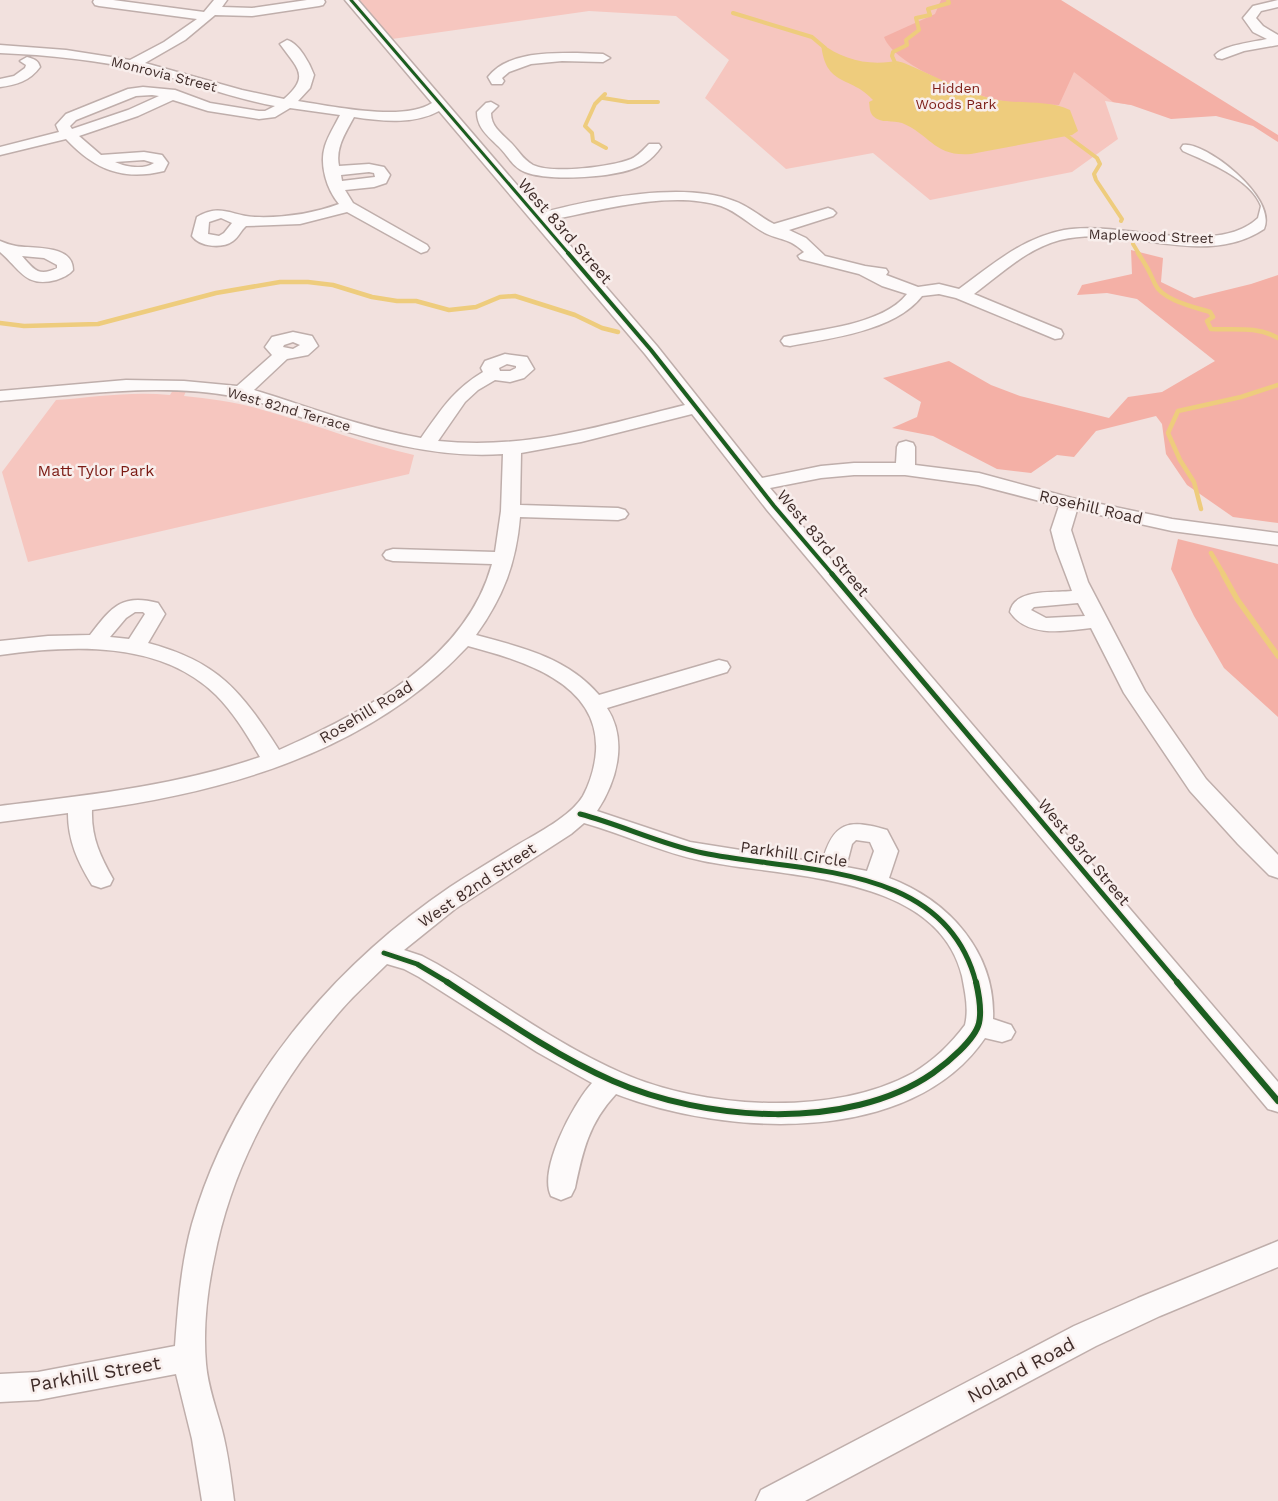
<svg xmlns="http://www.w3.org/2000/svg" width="1278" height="1501" font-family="'Work Sans',sans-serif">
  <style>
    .green { fill: #f6c6bf }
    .forest { fill: #f4b0a6 }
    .water { fill: #eecc7d }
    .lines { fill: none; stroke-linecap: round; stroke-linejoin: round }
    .stream-far2 { stroke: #eecc7d; stroke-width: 4 }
    .stream-far1 { stroke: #eecc7d; stroke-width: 4.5 }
    .stream { stroke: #eecc7d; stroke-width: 5.5 }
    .minor-casing { stroke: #bfaeab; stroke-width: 3 }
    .minor { fill: #fdfafa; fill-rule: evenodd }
    .cycleway-far3-casing { stroke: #f8eeec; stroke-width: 5 }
    .cycleway-far2-casing { stroke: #f8eeec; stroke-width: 6 }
    .cycleway-far1-casing { stroke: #f8eeec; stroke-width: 8 }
    .cycleway-casing { stroke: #f8eeec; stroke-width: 9 }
    .cycleway-far3 { stroke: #1b5e20; stroke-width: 3 }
    .cycleway-far2 { stroke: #1b5e20; stroke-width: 4 }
    .cycleway-far1 { stroke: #1b5e20; stroke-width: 5 }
    .cycleway { stroke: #1b5e20; stroke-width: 6 }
    .labels { text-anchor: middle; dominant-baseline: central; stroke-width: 5; stroke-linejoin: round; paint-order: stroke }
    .far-street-label { font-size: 14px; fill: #3f2c29; stroke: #f8eeec }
    .far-park-label { font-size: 14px; fill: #7b1b14; stroke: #f8eeec }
    .street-label { font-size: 16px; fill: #3f2c29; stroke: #f8eeec }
    .park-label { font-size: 16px; fill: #7b1b14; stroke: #f8eeec }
    .near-street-label { font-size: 19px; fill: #3f2c29; stroke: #f8eeec }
  </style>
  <rect width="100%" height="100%" fill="#f2e1de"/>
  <path class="green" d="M359 0H1054L1131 105 1105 101 1118 139 1072 172 930 200 873 153 786 169 705 98 729 60 676 16 589 11 392 39Z
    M173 390 186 391 184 396C213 399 242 403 270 412 319 426 365 444 414 455L409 474 28 562 2 472 56 400C94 397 132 391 170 395Z"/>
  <path class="forest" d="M941 0H1061L1278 135V142L1253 126 1216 116 1171 119 1131 105 1113 102 1074 72 1059 105C1038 104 1017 104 997 100 968 93 895 66 884 37L935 14Z
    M1131 250 1163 258 1161 282 1194 298 1251 284 1278 275V523L1233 517 1187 485 1166 454 1162 424 1156 416 1096 431 1074 457 1057 455 1031 473 997 469 933 436 892 428 917 417 921 402 883 378 949 361 991 385 1020 396 1109 418 1128 397 1162 392 1215 361 1137 299 1107 293 1077 295 1082 285 1132 274Z
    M1178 539 1278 564V717L1224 668 1194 616 1171 569Z"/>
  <path class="water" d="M821 43C840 58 864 65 889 62 895 61 898 61 904 63 935 76 964 93 998 100 1021 104 1049 100 1070 110L1078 131 1072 135 971 154C934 157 931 135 902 123 893 120 881 124 873 116 869 111 870 107 869 102L873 100C851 75 825 88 821 43Z"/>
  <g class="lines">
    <path class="stream-far2" d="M733 13 812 37 825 48
      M897 67 892 56 893 52 907 45 906 40 919 30 916 18 930 15 928 9 949 3 948 0
      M605 94 595 104 585 126 592 133 593 141 606 148
      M603 98 628 102H658
      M1062 132 1097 158 1100 164 1094 174 1096 180 1122 219 1121 221
      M1133 244 1139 254"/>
    <path class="stream-far1" d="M1138 253C1145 263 1150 272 1155 284 1162 300 1194 307 1210 312L1213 317 1207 321 1211 329C1234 330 1257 326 1278 338
      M0 323 24 326 98 324 216 293 280 282H308L333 285 372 297 397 301H416L449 310 476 307 500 297 515 296 575 315 602 328 618 332
      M1201 509 1194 482 1180 460 1168 433 1178 411 1241 397 1278 385
      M1211 553 1224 575"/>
    <path class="stream" d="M1223 574 1237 599 1278 656"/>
    <defs>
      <path id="minor" d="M94 0H113L204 12 214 0H227L222 7 252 8 307 0H324L325 2 323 5 319 6 252 16 215 15 185 40 145 63 242 90 284 99C311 76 297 68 280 44L287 40C299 43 310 64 314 75L310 88 298 101C331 106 404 122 432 103L345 0H358L541 213C594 199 683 181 734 201 749 206 760 217 774 224L828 208 833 210 836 213 833 216 789 230 806 238 825 256 865 266 886 269 888 272 886 275 918 287 939 284 959 289C992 265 1022 238 1064 230 1119 220 1216 258 1258 218L1261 206C1251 179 1208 162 1183 151L1181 148 1183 145C1202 140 1278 196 1264 229 1203 270 1126 223 1060 240 1026 249 1001 274 974 294L1061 330 1063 334 1061 338 1055 339 956 298 939 294 922 296C895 331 831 338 790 346L784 345 781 341 784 337C820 329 883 325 907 294L882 286 859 274 800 259 798 256 804 252C789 238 783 241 767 234 751 226 738 212 721 206 671 190 602 210 551 220L550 222 657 346 762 478 821 466 854 463H896L897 447 899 443 906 441 913 443 915 447V465L979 473 1072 498 1172 519 1278 533V545L1172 531 1077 510 1071 530 1088 582 1145 691 1206 779 1278 855V878L1269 875 1238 844 1190 791 1124 693 1091 628C1065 631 1027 638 1010 612 1014 588 1054 593 1072 591L1056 549 1051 530 1059 506 978 485 905 475H854L821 478 770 488 1278 1082V1112L1268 1109 767 510 692 414 581 442 521 453 520 505 618 508 625 510 628 514 625 518 618 520 520 517C516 564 503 597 476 635 521 647 568 658 599 695L719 660 727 662 730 667 727 672 607 708C628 740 617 781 597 811L690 842 822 863C833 821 849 819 887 830L898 851 889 878C948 900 996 952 993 1019L1011 1025 1015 1032 1011 1039 1002 1042 985 1038C911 1147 725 1136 616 1094 589 1123 583 1150 575 1188L571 1196 561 1200 551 1196C538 1170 573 1104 592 1083L537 1052 419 977 404 969 387 964C372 979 356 993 342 1009 279 1081 232 1164 214 1259 207 1292 203 1330 206 1364 208 1387 216 1408 222 1430 228 1453 231 1477 234 1501H202L192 1439 176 1374 38 1400 0 1402V1374L38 1372 175 1346C178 1305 181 1264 192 1224 232 1085 332 967 450 887 473 872 496 858 519 844 538 833 571 816 583 796 590 783 595 766 596 751 600 682 520 660 468 646 458 656 449 666 438 675 341 759 216 793 92 810 91 837 100 856 113 879L110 885 101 888 92 885C78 862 68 841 68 813L0 822V806C88 795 176 786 260 757 247 735 234 713 216 695 160 640 71 645 0 655V641L48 636 90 635C111 608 121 593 158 603L165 614 148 643C219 662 241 691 279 750 363 713 466 660 492 564L393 561 386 559 383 555 386 551 393 549 495 552 501 511 503 454C436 459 369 439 306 419 284 411 261 401 238 397 159 382 79 395 0 401V391L126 380 184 381 237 386 272 355 265 347 272 337 293 332 312 336 318 346 308 355 287 359 254 390C309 407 364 428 421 438 441 410 453 390 483 372L481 368 485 361 505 354 527 357 534 369 524 378 510 382 495 380 478 390 465 402 438 441C528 450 599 426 685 405L645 354 439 111C414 125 380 121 354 117 346 132 335 148 339 166L369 164 384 167 390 175 386 183 374 187 345 190 353 203 427 245 429 248 427 251 421 253 347 212 300 224 246 226C241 230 239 237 233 241 222 249 200 247 192 236L197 217C221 203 231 216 255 217 284 218 312 214 339 204 327 190 319 165 325 146 328 136 335 125 340 115L290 108 275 117 259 119 208 111 173 100 138 116 79 136 101 155 144 152 162 155 168 163 164 171C123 181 95 170 66 139L0 155V147L59 132 56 125 66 114 128 89 143 87 175 90 210 103 259 111H265L275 106C231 98 189 81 145 71 97 60 49 55 0 53V45L66 50 130 60 164 42 197 19 99 6 95 5 93 2ZM152 95 159 96 128 110 72 129 70 126 76 120 136 96ZM144 160 154 163C143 170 126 167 115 162ZM369 172 374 173 375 177 342 181 341 175ZM221 218 232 223 224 233 219 236 208 234 209 222ZM293 342 300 345 293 349 283 347 284 345ZM507 364 516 366V368L510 371H500L499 368ZM1078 603 1085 616 1046 618 1031 610 1034 607ZM135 612H143L145 614 129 639 110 637 126 618ZM584 823C624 834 662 853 703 861 785 878 937 873 962 976 965 992 969 1009 965 1025 951 1044 933 1061 913 1073 833 1117 704 1109 622 1073 557 1045 498 1000 437 964L422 956 404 950 455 909 571 834ZM856 840 870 842 874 851 867 871 846 867 852 844Z
        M1278 0V7L1261 11 1256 18 1263 26 1278 35V45L1244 51 1222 59 1217 58 1215 55C1224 45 1253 42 1267 39L1253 32 1243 18 1253 6Z
        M577 53 603 54 610 58 603 62 562 61 531 64 509 72 502 78 504 81 502 84H492L488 77C507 52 549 53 577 53Z
        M27 57C34 59 38 60 40 67 30 81 16 85 0 87V79L14 76 25 68 26 65 20 61Z
        M491 102 498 106 491 113C491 126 500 132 509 141 518 149 522 159 533 165 553 174 611 167 631 159 638 156 644 149 649 144H659L661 147C657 153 651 159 645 163 624 178 549 182 525 172 512 167 508 155 498 146 488 136 477 128 477 112L486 103Z
        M0 241C5 243 10 245 16 246 33 249 73 244 73 270 69 275 62 278 56 280 25 288 20 269 0 252ZM22 256 44 258 57 265V268C39 277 34 270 22 256Z
        M1278 1241V1267L1160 1316 1096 1346 805 1501H756L761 1490 1074 1326 1138 1298Z"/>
    </defs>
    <use href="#minor" class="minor-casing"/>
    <use href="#minor" class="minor"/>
    <defs>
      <path id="cycleway-far3" d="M351 0 569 254"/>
      <path id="cycleway-far2" d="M568 253 651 350 774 506 833 575"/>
      <path id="cycleway-far1" d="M832 574 1178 983
        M580 814C622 825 660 844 703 853 800 873 946 862 976 983
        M384 953 417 964 449 983"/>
      <path id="cycleway" d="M447 982C500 1017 554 1055 613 1081 704 1121 848 1132 933 1073 947 1063 975 1040 979 1023 982 1010 979 995 976 982
        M1177 982 1278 1101"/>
    </defs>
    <use href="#cycleway-far3" class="cycleway-far3-casing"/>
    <use href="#cycleway-far2" class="cycleway-far2-casing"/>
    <use href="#cycleway-far1" class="cycleway-far1-casing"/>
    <use href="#cycleway" class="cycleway-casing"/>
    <use href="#cycleway-far3" class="cycleway-far3"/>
    <use href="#cycleway-far2" class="cycleway-far2"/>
    <use href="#cycleway-far1" class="cycleway-far1"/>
    <use href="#cycleway" class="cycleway"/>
  </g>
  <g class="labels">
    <g class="far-street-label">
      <text transform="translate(164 74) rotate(14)">Monrovia Street</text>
      <text transform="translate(1151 236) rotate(2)">Maplewood Street</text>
      <text transform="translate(289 409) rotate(16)">West 82nd Terrace</text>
    </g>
    <g class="far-park-label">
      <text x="956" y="88">Hidden<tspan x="956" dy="16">Woods Park</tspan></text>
    </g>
    <g class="street-label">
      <text transform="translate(565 231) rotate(49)">West 83rd Street</text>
      <text transform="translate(1091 507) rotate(13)">Rosehill Road</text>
      <text transform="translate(823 543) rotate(50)">West 83rd Street</text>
      <text transform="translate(366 712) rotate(-31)">Rosehill Road</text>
      <text transform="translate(1084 852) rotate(50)">West 83rd Street</text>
      <text transform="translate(794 854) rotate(8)">Parkhill Circle</text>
      <text transform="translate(477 885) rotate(-34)">West 82nd Street</text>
    </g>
    <g class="park-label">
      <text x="96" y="470">Matt Tylor Park</text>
    </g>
    <g class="near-street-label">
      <text transform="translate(1021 1370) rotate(-28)">Noland Road</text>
      <text transform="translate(95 1374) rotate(-10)">Parkhill Street</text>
    </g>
  </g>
</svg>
